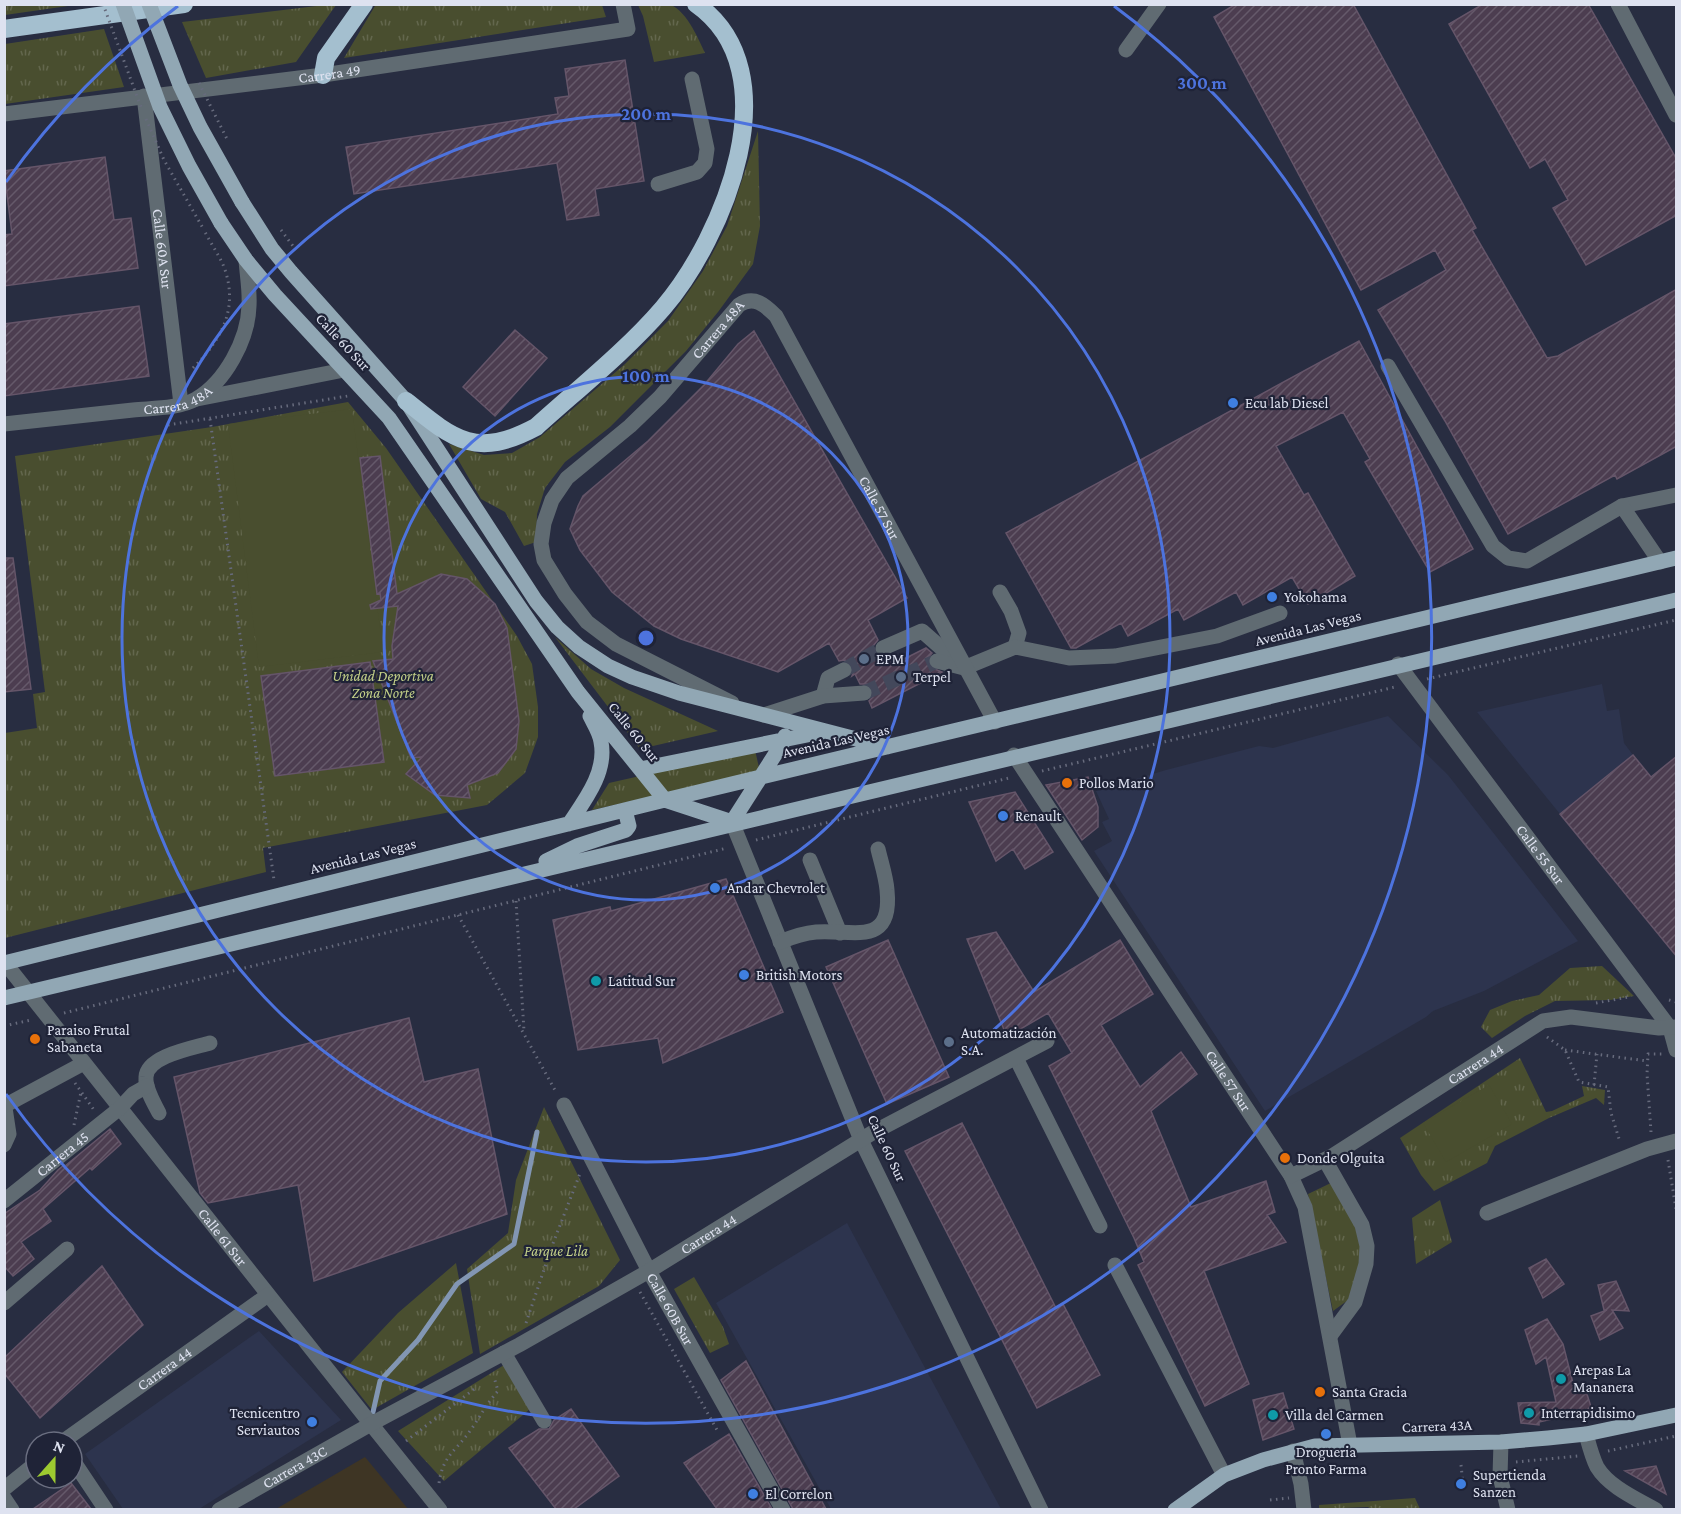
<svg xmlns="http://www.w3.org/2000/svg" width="1681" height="1514" font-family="'Crimson Pro',serif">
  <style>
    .commercial { fill: #3e3524 }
    .built { fill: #2d344e }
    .grass { fill: url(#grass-tufts) }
    .garden { fill: #494e2f }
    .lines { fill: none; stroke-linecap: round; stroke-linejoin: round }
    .stream { stroke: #8296b3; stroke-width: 5 }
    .building { fill: url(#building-hatch); stroke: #655569; stroke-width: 1.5 }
    .minor-tunnel { stroke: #43485b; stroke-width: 15; stroke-dasharray: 15 8; stroke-linecap: butt }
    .path { stroke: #676b7d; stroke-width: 3; stroke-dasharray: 1.5 4.5; stroke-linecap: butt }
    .minor { stroke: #606b72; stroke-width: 15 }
    .major { stroke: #91a7b4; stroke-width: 15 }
    .highway { stroke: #a4bfcf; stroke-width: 18 }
    .path-bridge { stroke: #676b7d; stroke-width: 3; stroke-dasharray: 1.5 4.5; stroke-linecap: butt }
    .major-bridge { stroke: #91a7b4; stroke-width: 15 }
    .ring { fill: none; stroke: #4d73de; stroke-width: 3 }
    .shop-dot { fill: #3f7fe0; stroke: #1f2337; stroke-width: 2 }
    .service-dot { fill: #5c6f8a; stroke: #1f2337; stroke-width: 2 }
    .food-dot { fill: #e8710a; stroke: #1f2337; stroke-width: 2 }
    .culture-dot { fill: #0f9aa8; stroke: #1f2337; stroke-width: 2 }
    .labels { text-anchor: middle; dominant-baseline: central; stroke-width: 4.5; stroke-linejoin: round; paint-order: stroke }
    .street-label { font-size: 15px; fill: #dee2f0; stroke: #1f2337 }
    .poi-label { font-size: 15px; fill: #dee2f0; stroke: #1f2337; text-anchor: start }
    .park-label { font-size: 15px; font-style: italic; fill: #c3d088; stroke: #1f2337 }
    .centre { fill: #4d73de; stroke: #1f2337; stroke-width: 3 }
    .ring-label { font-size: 18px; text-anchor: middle; font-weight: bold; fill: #4d73de; stroke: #1f2337; stroke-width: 4.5; stroke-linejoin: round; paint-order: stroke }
  </style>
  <defs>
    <pattern id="grass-tufts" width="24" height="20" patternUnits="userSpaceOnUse" patternTransform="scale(1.5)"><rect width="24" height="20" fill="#494e2f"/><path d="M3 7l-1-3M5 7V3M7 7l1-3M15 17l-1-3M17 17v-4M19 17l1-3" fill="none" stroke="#63674d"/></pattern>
    <pattern id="building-hatch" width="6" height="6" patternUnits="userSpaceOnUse" patternTransform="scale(1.5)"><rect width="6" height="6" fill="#4c3d50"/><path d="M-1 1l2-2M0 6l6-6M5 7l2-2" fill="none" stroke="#65596a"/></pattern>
  </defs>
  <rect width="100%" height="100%" fill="#282d41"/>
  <path class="commercial" d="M365 1457 408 1509H276Z"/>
  <path class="built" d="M1602 684 1607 711 1619 709 1624 743 1633 755 1560 814 1477 712Z
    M1388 716 1448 775 1578 941 1484 991 1433 1011 1426 1017 1265 1111 1094 851 1112 841 1102 822 1109 819 1096 791 1166 770 1259 746 1273 748Z
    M847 1223 1001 1509H831L716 1303Z
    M259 1331 341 1420 199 1509H123L85 1454Z"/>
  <path class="grass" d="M5 4H75V5L5 15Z
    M325 5H336L296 62 206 78 182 22Z
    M386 5H602L606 17 344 58 375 6Z
    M638 5C647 4 658 3 667 4 685 7 698 38 705 53L654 62 643 16Z
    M104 29 124 87 5 104V44Z
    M758 131 760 226 753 264 718 312 686 351 610 427 565 462 545 488 537 514 536 542 524 546 505 512 481 499 449 444 484 455 512 453 540 437 625 364 668 321 703 271 727 226Z
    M348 402 386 448 517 636 532 664 538 707V737L525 773 487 805 263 848 266 872 5 938V733L37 728 33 694 45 692 15 456 212 427Z
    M555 637 591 669 624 688 718 731 640 749Z
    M755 750 760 772 592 810 609 783Z
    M1602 966 1634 996 1610 1000 1555 1001 1525 1016 1492 1038 1481 1027 1490 1010 1512 1001 1539 995 1570 968Z
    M1520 1058 1546 1112 1552 1111 1584 1096 1582 1086 1605 1090 1604 1105 1596 1098 1549 1118 1495 1146 1487 1163 1434 1191 1421 1175 1400 1138Z
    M544 1107 620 1260 599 1286 480 1354 467 1269 508 1233 516 1180Z
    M1335 1181 1362 1233 1361 1258 1351 1298 1333 1311 1308 1194Z
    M1440 1200 1452 1242 1416 1264 1412 1218Z
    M456 1263 473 1353 372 1410 342 1372 398 1313Z
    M694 1277 723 1327 729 1344 710 1353 674 1289Z
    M504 1365 530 1409 444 1481 398 1431Z
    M1415 1498 1420 1509 1372 1510 1368 1507 1319 1509V1505Z"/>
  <path class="garden" d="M352 409 383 652 259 667 228 424Z
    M1489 1085 1512 1124 1446 1162 1423 1123Z"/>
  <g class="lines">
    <path class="stream" d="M373 1412 380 1381 418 1340 457 1284 514 1244 537 1132"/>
  </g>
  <path class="building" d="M1236 4H1353L1476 228 1472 230 1547 358 1558 356 1677 289V446L1617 479 1615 475 1508 534 1445 421 1378 310 1446 270 1435 250 1361 290 1214 17Z
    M1483 4H1588L1677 160V215L1586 265 1553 208 1568 200 1545 159 1530 168 1449 24Z
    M625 60 644 181 595 189 599 215 567 220 557 163 354 194 346 147 558 114 555 98 569 96 565 69Z
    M105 157 114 220 131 218 138 268 4 286V235L12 234 4 171Z
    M139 306 149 376 4 396V324Z
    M515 330 547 358 495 416 463 387Z
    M754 331 907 598 868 620 878 640 873 646 874 652 881 658 888 657 892 665 926 648 932 653 927 659 930 667 942 672 872 708 869 701 873 697 872 688 868 684H860L855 674 852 676 854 671 852 665 845 660 839 661 829 643 778 672 681 639 654 626 612 592 580 550 570 529 578 506 583 496 648 441 704 385 738 344Z
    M1359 341 1473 549 1430 572 1365 462 1370 459 1343 412 1276 446 1304 495 1308 493 1355 576 1308 604 1292 577 1243 605 1236 592 1184 620 1178 609 1128 636 1121 623 1076 648H1071L1006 533Z
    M380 456 397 594 441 574 467 579 495 604 507 628 519 721 516 749 498 773 467 785 470 798 435 795 406 774 422 757 411 758 373 661 393 659 392 646 398 606 371 609 370 605 381 600 380 593 377 594 360 458Z
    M4 558H13L31 689 4 692Z
    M370 662 384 762 275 776 261 676Z
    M1633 755 1651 777 1677 756V957L1560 814Z
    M1088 777 1098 807V827L1082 840 1046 785Z
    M1015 792 1053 852 1025 869 1013 849 996 861 969 802Z
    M726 879 783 1012 663 1063 658 1038 578 1050 553 920 610 907 611 911Z
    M996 932 1034 992 1120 940 1153 994 1101 1025 1140 1087 1181 1052 1197 1074 1151 1111 1191 1207 1266 1181 1275 1212 1267 1215 1286 1242 1204 1271 1249 1384 1205 1406 1138 1265 1144 1262 1134 1238 1049 1066 1072 1053 1048 1013 1007 1037 967 939Z
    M888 940 949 1077 887 1104 826 967Z
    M409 1018 424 1082 478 1069 507 1214 314 1281 298 1185 208 1203 200 1193 174 1077Z
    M962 1123 1056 1308 1063 1304 1100 1375 1037 1408 905 1151Z
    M110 1129 121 1144 92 1170 90 1168 43 1209 51 1221 21 1242 34 1259 13 1276 4 1266V1214L40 1190 58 1170 64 1165 65 1166Z
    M1546 1259 1564 1284 1543 1298 1529 1268Z
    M102 1266 143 1325 40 1418 4 1373V1358Z
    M1616 1281 1629 1311 1612 1310 1623 1328 1600 1340 1591 1316 1607 1310H1604L1598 1285Z
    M1547 1319 1563 1344 1575 1391 1585 1388 1592 1410 1539 1422V1425L1521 1423 1518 1403 1556 1402 1546 1357 1536 1364 1525 1330Z
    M746 1361 826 1509H793L721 1380Z
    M1283 1393 1294 1429 1263 1440 1253 1400Z
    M571 1409 619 1476 574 1509H556L509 1448 539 1429H549L554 1420Z
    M729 1434 772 1509H717L684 1463Z
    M1656 1466 1666 1494 1625 1471Z
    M71 1483 91 1509H33Z"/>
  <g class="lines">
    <path class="minor-tunnel" d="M844 670 883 648
      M864 693 937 661"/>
    <path class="path" d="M281 230 293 246
      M193 368C222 339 239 308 224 267 219 255 210 242 204 230
      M210 419 274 880
      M168 425 348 396
      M1427 679 1676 620
      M1042 771 1395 687
      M756 840 1009 778
      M516 901 524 1031
      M458 915 556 1092
      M1669 1000 1676 1002
      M1596 1003 1628 997
      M64 1013 727 848
      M4 1026 31 1020
      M1547 1037 1565 1050 1579 1082 1608 1087 1611 1113 1620 1142
      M1565 1050 1647 1061
      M75 1083 94 1110
      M1594 1085 1597 1054
      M74 1125 81 1092
      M1651 1132 1647 1074 1648 1054H1662
      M1668 1160 1676 1209
      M640 1292 717 1430 720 1428
      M526 1323 552 1246 581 1171
      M406 1441 477 1387
      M1608 1451 1676 1436
      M1516 1462 1578 1456
      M1461 1465 1463 1484
      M439 1483C443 1455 456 1451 470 1431 480 1417 487 1403 498 1391L494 1377
      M1270 1500 1289 1498"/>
    <g class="minor">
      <path d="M1618 4 1676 115"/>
      <path d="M1126 50 1159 4"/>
      <path id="s1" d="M144 96 181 404"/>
      <path id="s2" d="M4 114 323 75 628 29 623 4"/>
      <path d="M658 184 697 172 705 163 707 149 692 79"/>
      <path d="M1388 366 1493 546 1508 558 1527 561 1622 506 1676 495"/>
      <path d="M197 399 344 370"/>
      <path id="s3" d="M4 424C47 419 90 415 133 410 152 408 178 409 196 399 225 382 248 340 249 306 250 291 247 275 246 260"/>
      <path d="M1622 506 1660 562"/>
      <path d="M1000 592 1011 611 1019 633 1015 647"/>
      <path d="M883 648 922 631 955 660"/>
      <path d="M937 661 964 668 1015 647 1069 658 1115 656 1217 636 1280 613"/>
      <path id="s4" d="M1398 664 1670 1028 1676 1050"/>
      <path d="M823 696 828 678 844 670"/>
      <path id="s5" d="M732 703 616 644 587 622 565 594 544 560 541 544 544 523 552 500 567 478 630 426 660 397 739 305C754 295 765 305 776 316L995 722"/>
      <path d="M764 715 823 696 864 693"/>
      <path id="s6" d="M1014 755 1291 1176 1305 1207 1350 1445"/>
      <path d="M732 822 861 1140 1041 1510"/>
      <path d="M810 860 840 933"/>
      <path d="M780 942C792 937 804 933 816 932 852 929 893 948 887 890 886 877 881 862 878 849"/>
      <path id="s7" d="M5 963 371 1424 440 1510"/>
      <path d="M1016 1058 1100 1226"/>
      <path d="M4 1101 9 1134 4 1145"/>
      <path d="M6 1105 84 1063"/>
      <path id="s8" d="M564 1105 649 1271 783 1510"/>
      <path d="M159 1113C154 1103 145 1089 146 1077 147 1056 193 1048 210 1043"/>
      <path d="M1325 1160 1362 1225 1367 1246 1366 1264 1355 1302 1330 1336"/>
      <path id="s9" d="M1291 1176 1332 1156 1543 1021 1571 1017 1659 1028 1676 1027"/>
      <path id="s10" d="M4 1201 120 1108 133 1094 147 1086"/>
      <path d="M1487 1213 1647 1149 1676 1141"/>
      <path d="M1115 1265 1224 1475"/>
      <path d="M4 1303 67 1249"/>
      <path d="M504 1353 544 1421"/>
      <path d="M1586 1434C1589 1445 1592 1457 1597 1467 1609 1487 1637 1499 1656 1510"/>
      <path id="s11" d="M62 1442 268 1295"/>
      <path d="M1501 1442 1500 1476 1508 1510"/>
      <path d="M1293 1451 1301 1484 1304 1510"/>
      <path d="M72 1459 106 1510"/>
      <path d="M4 1489 36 1463"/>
      <path d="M4 1498 12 1510"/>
      <path id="s12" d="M219 1510 371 1424 519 1345 649 1271 872 1133 1047 1041"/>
    </g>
    <path class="major" d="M242 202 272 249 291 272 406 401 536 601 557 627 579 647 608 666 632 677 679 693 887 747
      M221 223 246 260 275 295 389 418 578 692 665 800 732 822
      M640 769 822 732
      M732 822 785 739V736
      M569 824C585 800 607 772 601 742 600 733 594 724 590 716
      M546 861 577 846 626 830 629 826 625 810
      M4 963 665 800 1676 558
      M4 998C562 866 1118 728 1676 600
      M1175 1510 1224 1475 1263 1460 1315 1446 1501 1442 1548 1438 1586 1434 1676 1415"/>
    <path class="highway" d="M4 29 184 4
      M323 75 326 58 364 4
      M406 401C454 440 476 459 536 427 578 389 627 350 663 308 723 238 793 72 696 4"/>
    <path class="path-bridge" d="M103 4 142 110
      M199 83 228 141
      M146 119 164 160 204 230"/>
    <path class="major-bridge" d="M123 4 160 107 189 166 221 223
      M149 4 180 85 200 127 242 202"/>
  </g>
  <g class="ring">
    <circle cx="646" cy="638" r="262"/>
    <circle cx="646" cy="638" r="524"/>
    <path d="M6 182A786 786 0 0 1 178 6M1114 6A786 786 0 1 1 6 1094"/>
  </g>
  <g class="shop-dot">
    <circle cx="1233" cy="403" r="6"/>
    <circle cx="1272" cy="597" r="6"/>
    <circle cx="1003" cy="816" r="6"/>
    <circle cx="715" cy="888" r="6"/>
    <circle cx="744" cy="975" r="6"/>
    <circle cx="312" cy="1422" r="6"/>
    <circle cx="1326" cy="1434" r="6"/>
    <circle cx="1461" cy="1484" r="6"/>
    <circle cx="753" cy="1494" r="6"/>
  </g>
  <g class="service-dot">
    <circle cx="864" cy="659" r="6"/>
    <circle cx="901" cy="677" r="6"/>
    <circle cx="949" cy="1042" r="6"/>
  </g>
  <g class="food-dot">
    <circle cx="1067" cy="783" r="6"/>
    <circle cx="35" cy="1039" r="6"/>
    <circle cx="1285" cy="1158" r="6"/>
    <circle cx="1320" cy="1392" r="6"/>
  </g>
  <g class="culture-dot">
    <circle cx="596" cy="981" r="6"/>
    <circle cx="1561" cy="1379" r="6"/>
    <circle cx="1529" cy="1413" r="6"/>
    <circle cx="1273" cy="1415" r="6"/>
  </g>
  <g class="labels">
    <g class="street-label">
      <text stroke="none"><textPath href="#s2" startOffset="328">Carrera 49</textPath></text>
      <text stroke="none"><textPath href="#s1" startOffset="154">Calle 60A Sur</textPath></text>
      <text stroke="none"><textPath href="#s5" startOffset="543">Carrera 48A</textPath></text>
      <text transform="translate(343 342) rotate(47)">Calle 60 Sur</text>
      <text stroke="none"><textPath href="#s3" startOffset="176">Carrera 48A</textPath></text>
      <text stroke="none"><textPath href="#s5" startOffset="836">Calle 57 Sur</textPath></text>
      <text transform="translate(1308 628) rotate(-14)">Avenida Las Vegas</text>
      <text transform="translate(634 732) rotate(51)">Calle 60 Sur</text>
      <text transform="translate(836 741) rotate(-13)">Avenida Las Vegas</text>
      <text stroke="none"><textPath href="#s4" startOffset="238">Calle 55 Sur</textPath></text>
      <text transform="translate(363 856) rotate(-14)">Avenida Las Vegas</text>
      <text stroke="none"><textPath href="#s9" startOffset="216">Carrera 44</textPath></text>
      <text stroke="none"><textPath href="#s6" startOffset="390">Calle 57 Sur</textPath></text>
      <text transform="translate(887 1148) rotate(65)">Calle 60 Sur</text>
      <text stroke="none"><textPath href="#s10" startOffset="75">Carrera 45</textPath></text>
      <text stroke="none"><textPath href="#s12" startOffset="562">Carrera 44</textPath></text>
      <text stroke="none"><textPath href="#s7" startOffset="350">Calle 61 Sur</textPath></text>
      <text stroke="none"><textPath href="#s8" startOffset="230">Calle 60B Sur</textPath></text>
      <text stroke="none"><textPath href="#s11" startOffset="126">Carrera 44</textPath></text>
      <text transform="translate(1437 1426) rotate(-2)">Carrera 43A</text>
      <text stroke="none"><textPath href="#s12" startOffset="87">Carrera 43C</textPath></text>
    </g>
    <g class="poi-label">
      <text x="1245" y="403">Ecu lab Diesel</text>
      <text x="1284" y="597">Yokohama</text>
      <text x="876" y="659">EPM</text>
      <text x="913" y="677">Terpel</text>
      <text x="1079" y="783">Pollos Mario</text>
      <text x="1015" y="816">Renault</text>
      <text x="727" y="888">Andar Chevrolet</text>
      <text x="756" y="975">British Motors</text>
      <text x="608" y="981">Latitud Sur</text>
      <text x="47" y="1030">Paraiso Frutal<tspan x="47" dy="17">Sabaneta</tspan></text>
      <text x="961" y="1033">Automatización<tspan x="961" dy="17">S.A.</tspan></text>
      <text x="1297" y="1158">Donde Olguita</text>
      <text x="1573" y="1370">Arepas La<tspan x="1573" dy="17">Mananera</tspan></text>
      <text x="1332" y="1392">Santa Gracia</text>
      <text x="300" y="1413" text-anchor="end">Tecnicentro<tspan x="300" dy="17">Serviautos</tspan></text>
      <text x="1541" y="1413">Interrapidisimo</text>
      <text x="1285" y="1415">Villa del Carmen</text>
      <text x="1326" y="1452" text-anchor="middle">Drogueria<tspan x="1326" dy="17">Pronto Farma</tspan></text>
      <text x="1473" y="1475">Supertienda<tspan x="1473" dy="17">Sanzen</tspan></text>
      <text x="765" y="1494">El Correlon</text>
    </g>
    <g class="park-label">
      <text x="383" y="676">Unidad Deportiva<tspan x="383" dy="17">Zona Norte</tspan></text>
      <text x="556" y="1251">Parque Lila</text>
    </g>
  </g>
  <circle cx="646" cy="638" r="9" class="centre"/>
  <g class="ring-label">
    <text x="1202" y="89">300 m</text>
    <text x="646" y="120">200 m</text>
    <text x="646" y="382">100 m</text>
  </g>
  <rect width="1681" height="1514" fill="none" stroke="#dee2f0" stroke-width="12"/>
  <g transform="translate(54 1460) rotate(21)"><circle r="28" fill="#1f2337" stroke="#6b6f81" stroke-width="1.5"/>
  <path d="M0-4.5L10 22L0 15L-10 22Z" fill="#9dca30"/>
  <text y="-9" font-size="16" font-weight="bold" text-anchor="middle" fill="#dee2f0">N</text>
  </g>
</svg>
